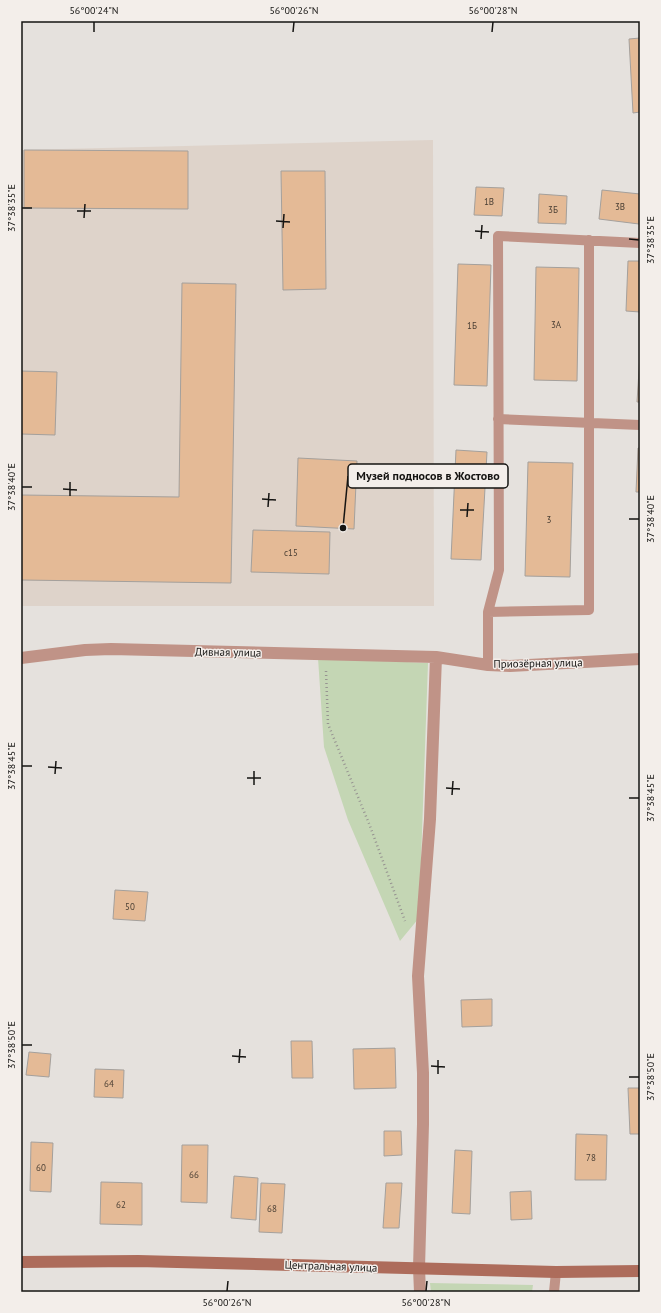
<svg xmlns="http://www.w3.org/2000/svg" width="661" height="1313" font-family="'PT Sans',sans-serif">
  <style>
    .built { fill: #ded3ca }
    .green { fill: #c4d6b4 }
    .building { fill: #e4ba96; stroke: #a4a09c }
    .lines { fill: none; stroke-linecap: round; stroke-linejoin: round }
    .path { stroke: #979491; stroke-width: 2.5; stroke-dasharray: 1 3; stroke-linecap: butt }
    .lane { stroke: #c09387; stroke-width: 10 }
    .street { stroke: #c09387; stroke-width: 12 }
    .secondary { stroke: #ad6c5b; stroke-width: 12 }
    .ticks { fill: none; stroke: #151412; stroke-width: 1.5 }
    .labels { text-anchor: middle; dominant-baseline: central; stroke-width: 3; stroke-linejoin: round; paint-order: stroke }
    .number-label { font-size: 9px; fill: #493e33 }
    .street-label { font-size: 11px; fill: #151412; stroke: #f3eeea }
    .leader { fill: none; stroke: #151412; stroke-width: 1.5 }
    .callout-dot { fill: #151412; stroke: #f3eeea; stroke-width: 1.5 }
    .callout { fill: #f3eeea; stroke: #151412; stroke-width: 1.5 }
    .callout-label { font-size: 12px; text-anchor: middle; font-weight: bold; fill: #151412 }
    .neatline { fill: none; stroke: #151412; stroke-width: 1.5 }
    .ticks-label { font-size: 10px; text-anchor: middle; fill: #151412 }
  </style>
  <rect width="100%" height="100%" fill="#e5e1dd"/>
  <path class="built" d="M433 140 434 606H21V150Z"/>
  <path class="green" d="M318 658 428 663 419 918 400 941 348 820 324 747Z
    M430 1283 533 1285 532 1292H431Z"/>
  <path class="building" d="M640 38V112L633 113 629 39Z
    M24 150 188 151V209L24 208Z
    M281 171H325L326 289 283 290Z
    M476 187 504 188 502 216 474 215Z
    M602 190 640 194 639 224 599 219Z
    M539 194 567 196 566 224 538 223Z
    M628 261H640V312L626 311Z
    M458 264 491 265 487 386 454 385Z
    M536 267 579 268 577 381 534 380Z
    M182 283 236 284 231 583 21 580V495L179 497Z
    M640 355V402H637Z
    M21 371 57 372 55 435 21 434Z
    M638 448H640V492H636Z
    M456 450 487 452 481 560 451 559Z
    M298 458 357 461 354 529 296 526Z
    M528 462 573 463 570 577 525 576Z
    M253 530 330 532 329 574 251 572Z
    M115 890 148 892 145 921 113 919Z
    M492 999V1026L462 1027 461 1000Z
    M291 1041H312L313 1078H292Z
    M395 1048 396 1088 354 1089 353 1049Z
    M29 1052 51 1054 49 1077 26 1075Z
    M95 1069 124 1070 123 1098 94 1097Z
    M628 1088H640V1134H630Z
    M384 1131H401L402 1155 384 1156Z
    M576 1134 607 1135 606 1180H575Z
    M31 1142 53 1143 51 1192 30 1191Z
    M182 1145H208L207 1203 181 1202Z
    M455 1150 472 1151 470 1214 452 1213Z
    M234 1176 258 1178 256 1220 231 1218Z
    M101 1182 142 1183V1225L100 1224Z
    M261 1183 285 1184 282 1233 259 1232Z
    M386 1183H402L399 1228H383Z
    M531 1191 532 1219 511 1220 510 1192Z"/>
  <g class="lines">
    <path class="path" d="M326 671 328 724 370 826 405 921"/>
    <path class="lane" d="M498 419 640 425
      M488 612 589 610V240
      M488 665V612L499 570 498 236 640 243
      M554 1292 556 1272"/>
    <path class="street" d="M21 658 85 650 111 649 436 657 488 665 510 666 640 659
      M420 1292 419 1268 423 1124V1073L418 976 430 819 436 657"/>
    <path class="secondary" d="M21 1262 138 1261 556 1272 640 1271"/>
  </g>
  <path class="ticks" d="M94 32V22M293 32 294 22M492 32 493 22M22 208H32M77 211H91M84 218 85 204M276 221 290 222M283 228 284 214M475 231 489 232M481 239 482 225M629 239 639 240M22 487H32M63 489 77 490M70 496V482M262 499 276 500M268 507 269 493M460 510H474M467 517 468 503M629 519H639M22 766H32M48 767 62 768M55 774 56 761M247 778H261M254 785V771M446 788 460 789M452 795 453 781M629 798H639M22 1045H32M232 1056 246 1057M239 1063 240 1049M431 1066 445 1067M438 1074V1060M629 1077H639M227 1291 228 1281M426 1291 427 1281"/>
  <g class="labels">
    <g class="number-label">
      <text x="489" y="201">1В</text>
      <text x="620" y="206">3В</text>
      <text x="553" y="209">3Б</text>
      <text x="556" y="324">3А</text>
      <text x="472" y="325">1Б</text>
      <text x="549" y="519">3</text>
      <text x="291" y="552">с15</text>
      <text x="130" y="906">50</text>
      <text x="109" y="1083">64</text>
      <text x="591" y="1157">78</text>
      <text x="41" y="1167">60</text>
      <text x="194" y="1174">66</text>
      <text x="121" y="1204">62</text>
      <text x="272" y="1208">68</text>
    </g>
    <g class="street-label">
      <text transform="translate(228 652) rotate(1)">Дивная улица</text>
      <text transform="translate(538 663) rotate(-1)">Приозёрная улица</text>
      <text transform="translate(331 1266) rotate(2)">Центральная улица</text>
    </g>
  </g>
  <path class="leader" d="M343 528L348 476"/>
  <circle class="callout-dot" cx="343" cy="528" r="4"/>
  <rect class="callout" x="348" y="464" width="160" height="24" rx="4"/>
  <g class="callout-label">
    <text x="428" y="480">Музей подносов в Жостово</text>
  </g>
  <rect width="661" height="1313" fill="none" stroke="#f3eeea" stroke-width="44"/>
  <rect x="22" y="22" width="617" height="1269" class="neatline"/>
  <g class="ticks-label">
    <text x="94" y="14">56°00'24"N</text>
    <text x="294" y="14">56°00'26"N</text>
    <text x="493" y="14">56°00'28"N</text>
    <text transform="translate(11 208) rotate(-90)" y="4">37°38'35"E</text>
    <text transform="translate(650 240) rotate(-90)" y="4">37°38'35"E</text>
    <text transform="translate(11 487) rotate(-90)" y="4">37°38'40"E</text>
    <text transform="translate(650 519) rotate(-90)" y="4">37°38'40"E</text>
    <text transform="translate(11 766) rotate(-90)" y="4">37°38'45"E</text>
    <text transform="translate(650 798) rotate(-90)" y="4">37°38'45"E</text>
    <text transform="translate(11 1045) rotate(-90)" y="4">37°38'50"E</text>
    <text transform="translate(650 1077) rotate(-90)" y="4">37°38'50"E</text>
    <text x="227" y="1306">56°00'26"N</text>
    <text x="426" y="1306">56°00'28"N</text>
  </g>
</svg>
